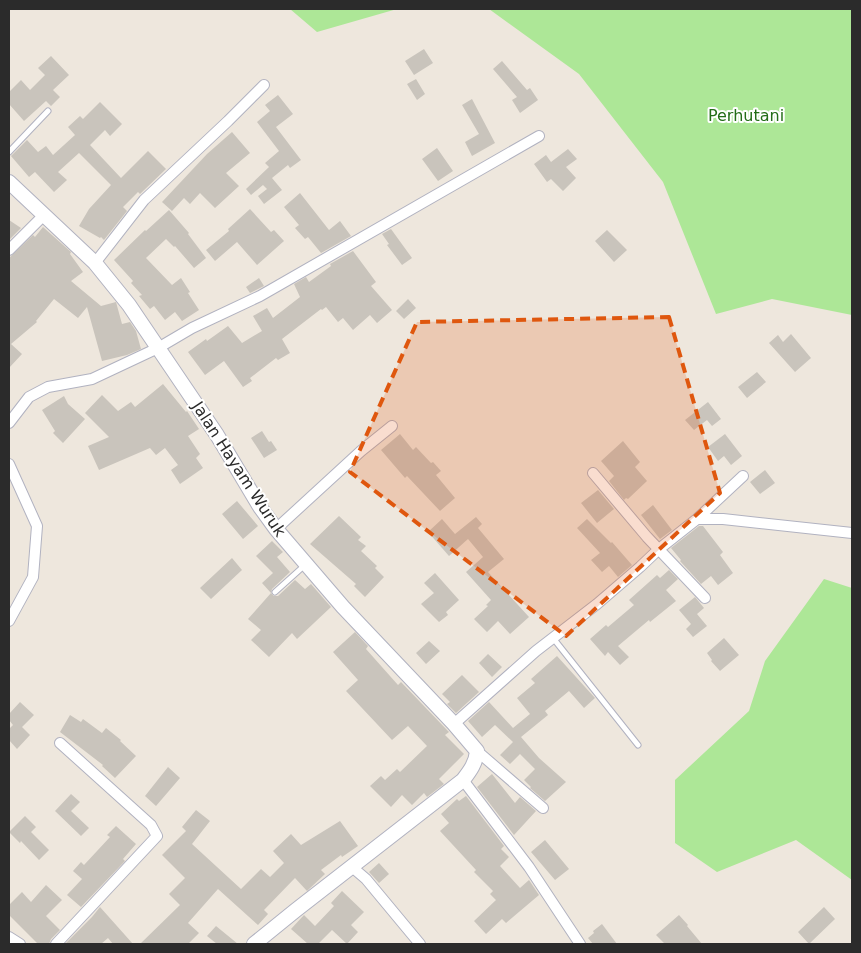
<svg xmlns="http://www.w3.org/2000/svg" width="861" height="953" font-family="'DejaVu Sans',sans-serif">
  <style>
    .green { fill: #ade797 }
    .building { fill: #c9c4bc }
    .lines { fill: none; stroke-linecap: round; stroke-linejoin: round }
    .service-casing { stroke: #b1b2c0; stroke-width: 7 }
    .minor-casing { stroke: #b1b2c0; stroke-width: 12 }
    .tertiary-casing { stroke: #b1b2c0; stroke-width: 16 }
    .service { stroke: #fff; stroke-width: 5 }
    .minor { stroke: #fff; stroke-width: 10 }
    .tertiary { stroke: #fff; stroke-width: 14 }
    .marked { fill: #df570e; fill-opacity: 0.2; stroke: #df570e; stroke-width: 4; stroke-dasharray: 10 6; stroke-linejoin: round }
    .labels { text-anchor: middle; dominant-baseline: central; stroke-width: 4; stroke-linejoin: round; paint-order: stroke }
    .park-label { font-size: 16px; fill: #236d17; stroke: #fff }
    .street-label { font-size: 16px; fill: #2b2b2b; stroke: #fff }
  </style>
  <rect width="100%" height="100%" fill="#eee7dd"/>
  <path class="green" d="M290 9H397L317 32Z
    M489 9H852V315L772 299 716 314 663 182 579 74Z
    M824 579 852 588V880L796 840 717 872 675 843V780L749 711 765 661Z"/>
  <path class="building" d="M424 49 433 63 414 75 405 61Z
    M51 56 69 75 53 90 60 97 51 106 46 101 24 121 9 104V92L21 80 30 90 45 75 38 68Z
    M502 61 527 90 530 88 538 100 520 113 512 100 517 97 493 69Z
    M416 79 425 94 417 100 407 84Z
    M278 95 293 114 276 127 301 160 290 168 288 165 272 178 282 190 264 204 258 196 267 189 263 185 251 195 246 189 269 167 265 163 279 151 257 122 270 111 265 105Z
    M472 99 495 143 472 156 465 142 479 134 462 105Z
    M100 102 122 124 110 136 105 130 90 145 121 178 148 151 166 169 140 194 138 192 123 207 127 211 104 240 101 237 100 238 79 226 89 209 111 185 79 153 58 172 67 180 54 192 35 172 29 177 11 156 27 140 38 152 46 146 53 155 75 135 68 127 80 116 83 119Z
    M232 132 250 153 226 173 239 186 215 208 200 193 190 204 184 198 172 211 162 202 207 154Z
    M437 148 453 171 438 181 422 159Z
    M568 149 577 159 566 167 576 178 563 191 551 179 547 182 534 164 546 155 551 162Z
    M300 193 329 230 340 221 351 236 321 253 308 237 305 239 295 228 299 225 284 207Z
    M250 209 271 232 274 230 284 241 257 265 237 242 215 261 206 250 229 231 228 229Z
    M169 210 189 233 188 234 206 258 194 268 175 246 174 247 166 239 146 258 172 285 181 278 190 292 188 293 199 310 182 321 175 312 165 320 154 306 150 309 139 296 142 295 131 283 133 281 114 260 145 230 146 231Z
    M9 220 21 228 10 239H9Z
    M43 227 71 252 70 254 83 272 71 281 101 306 116 302 122 324 130 322 136 331 141 349 127 355 102 361 87 307 78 318 54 299 36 321 37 322 11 344 22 354 9 368V258L33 235 35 237Z
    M391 229 412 258 402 265 387 245 389 244 382 234Z
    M607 230 627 250 614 262 595 241Z
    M353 251 376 282 371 286 392 310 377 323 370 315 353 330 343 318 338 322 326 307 322 310 321 309 282 339 290 353 278 360 276 358 250 378 252 381 243 387 224 361 205 375 188 352 206 339 207 341 228 326 242 343 262 331 253 316 267 308 273 318 300 297 294 284 306 277 309 282 331 266 330 264Z
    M259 278 264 286 250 293 246 287Z
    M408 299 416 308 404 319 396 311Z
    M791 334 811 358 795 372 769 343 778 335 783 342Z
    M757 372 766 382 747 398 738 387Z
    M163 384 186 412 187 411 199 429 188 436 200 454 196 458 203 468 180 484 171 470 178 465 165 448 156 455 150 448 99 470 88 446 109 437 85 413 102 395 118 411 131 402 135 407Z
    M64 396 68 404 85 419 63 443 53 433 55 431 42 410Z
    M708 402 721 419 712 426 707 420 694 430 685 420Z
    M262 431 269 442 271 441 277 450 264 458 251 438Z
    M400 434 413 450 416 447 431 463 433 462 441 471 436 475 455 498 440 511 407 476 405 478 381 450Z
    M725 434 742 456 731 465 724 456 718 461 708 447Z
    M623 441 640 462 635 467 647 481 628 499 626 498 624 500 609 481 614 476 601 461Z
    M765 470 775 483 760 494 750 482Z
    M598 490 614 509 597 523 581 503Z
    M237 501 258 526 243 539 222 514Z
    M653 505 672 530 660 539 641 515Z
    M339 516 361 537 358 540 366 546 361 551 377 566 375 568 384 577 365 597 354 586 356 584 310 544Z
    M476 517 482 524 478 528 504 559 488 572 529 617 510 634 498 621 487 632 474 619 488 606 486 605 491 600 466 572 483 557 468 539 449 556 428 532 442 519 455 534Z
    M587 519 611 543 612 542 632 565 618 577 609 566 602 572 591 560 600 553 577 528Z
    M699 526H703L723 552 720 555 733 573 718 585 711 576 701 584 680 561 681 560 671 548Z
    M272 541 283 552 277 557 290 572 272 589 271 593 262 583 273 573 256 556Z
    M232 558 242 570 211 599 200 588Z
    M669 570 678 579 666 590 676 601 650 622 649 620 618 646 629 657 620 665 608 652 605 656 590 639 606 625 608 627 634 605 629 600 657 575 660 578Z
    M435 573 459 600 446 612 448 615 439 622 421 604 434 593 424 583Z
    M295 580 305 589 311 584 331 607 297 639 292 633 269 657 251 640 261 630 248 619 271 593 274 596H278Z
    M695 597 704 608 697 614 707 626 693 637 686 629 691 624 679 610Z
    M355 632 368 646 366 649 398 685 401 682 447 730 449 732 445 735 464 754 439 779 444 784 427 797 424 793 412 805 402 795 391 807 370 786 381 776 385 780 397 769 400 772 427 746 408 726 392 740 346 691 358 680 333 652Z
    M724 638 739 655 720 671 711 661 712 660 707 653Z
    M429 641 440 651 426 664 416 653Z
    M488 654 502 667 492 677 479 663Z
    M557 656 595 698 584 708 569 691 545 711 548 715 521 737 539 758 566 782 545 801 530 788 531 787 524 780 535 769 520 754 510 764 500 755 513 742 495 725 482 737 468 721 489 702 513 728 530 714 517 698 535 683 531 679Z
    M462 675 479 692 456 713 447 704 450 702 442 694Z
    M20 702 34 715 22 727 30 735 17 749 9 740V729L13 725 9 720V714Z
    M70 715 81 722 83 719 102 733 106 728 121 740 120 741 136 756 115 778 102 766 103 765 60 732Z
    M168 767 180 778 156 806 145 796Z
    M492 774 515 803 520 797 536 811 514 835 477 787Z
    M71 794 80 802 71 811 89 828 81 836 55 811Z
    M466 796 504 846 501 849 509 857 500 866 520 888 529 880 539 895 506 923 502 919 486 934 474 921 496 900 490 894 493 891 474 872 476 870 440 831 449 823 441 814 457 799 459 801Z
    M196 810 210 821 192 844 241 889 261 869 270 877 284 863 273 851 291 834 301 845 340 821 358 846 342 857 341 855 321 870 325 874 307 891 295 878 264 910 268 914 258 925 218 889 188 923 199 933 188 944H140L180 905 169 894 185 878 162 855 186 831 182 827Z
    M25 816 36 827 31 832 49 850 39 860 21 841 20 843 9 832Z
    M116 826 136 844 123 859 125 861 81 907 67 895 82 879 73 871 81 862 84 865 110 837 107 835Z
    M545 840 569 869 555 880 531 852Z
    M379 863 389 874 379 883 369 872Z
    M46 885 62 900 46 916 60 930 51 939 49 944H38L9 915V905L22 892 31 902Z
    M342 891 364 912 351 925 358 932 347 944 332 930 318 944H308L291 929 304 915 315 926 334 906 331 903Z
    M100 907 133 944H113L108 938 101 944H65L92 917Z
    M824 907 835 919 809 944 798 932Z
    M679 915 688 925 687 926 702 944H665L656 935Z
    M602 924 617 944H593L588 938 594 933 593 931Z
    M216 926 238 944H217L207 936Z"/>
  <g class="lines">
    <defs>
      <path id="service" d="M9 152 48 111
        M275 592 305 565
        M553 638 638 745"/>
      <path id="minor" d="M9 250 44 215
        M95 263 144 200 228 121 264 85
        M9 423 29 397 48 387 92 379 158 348 192 328 260 296 539 136
        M9 464 37 526 33 577 9 621
        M593 473 647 537 705 598
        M697 519H723L852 533
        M276 529 361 451 392 426
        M454 724 536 651 597 604 640 567 659 549 697 519 743 476
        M477 751 543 808
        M463 780 529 867 580 944
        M352 867 366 879 420 944
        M9 937 20 944
        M56 944 157 836 151 825 60 743"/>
      <path id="tertiary" d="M9 182 95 263 129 305 217 435 260 507 276 529 343 607 454 724 477 751C476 763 470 771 463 780L296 910 254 944"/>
    </defs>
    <use href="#service" class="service-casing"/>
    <use href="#minor" class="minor-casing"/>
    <use href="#tertiary" class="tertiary-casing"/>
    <use href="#service" class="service"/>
    <use href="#minor" class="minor"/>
    <use href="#tertiary" class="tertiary"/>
  </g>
  <path class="marked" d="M669 317 720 493 566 636 350 472 417 322Z"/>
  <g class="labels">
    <g class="park-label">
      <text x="746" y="115">Perhutani</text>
    </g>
    <g class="street-label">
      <text transform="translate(239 469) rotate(57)">Jalan Hayam Wuruk</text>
    </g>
  </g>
  <rect width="861" height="953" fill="none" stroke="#2b2b2b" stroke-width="20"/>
</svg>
